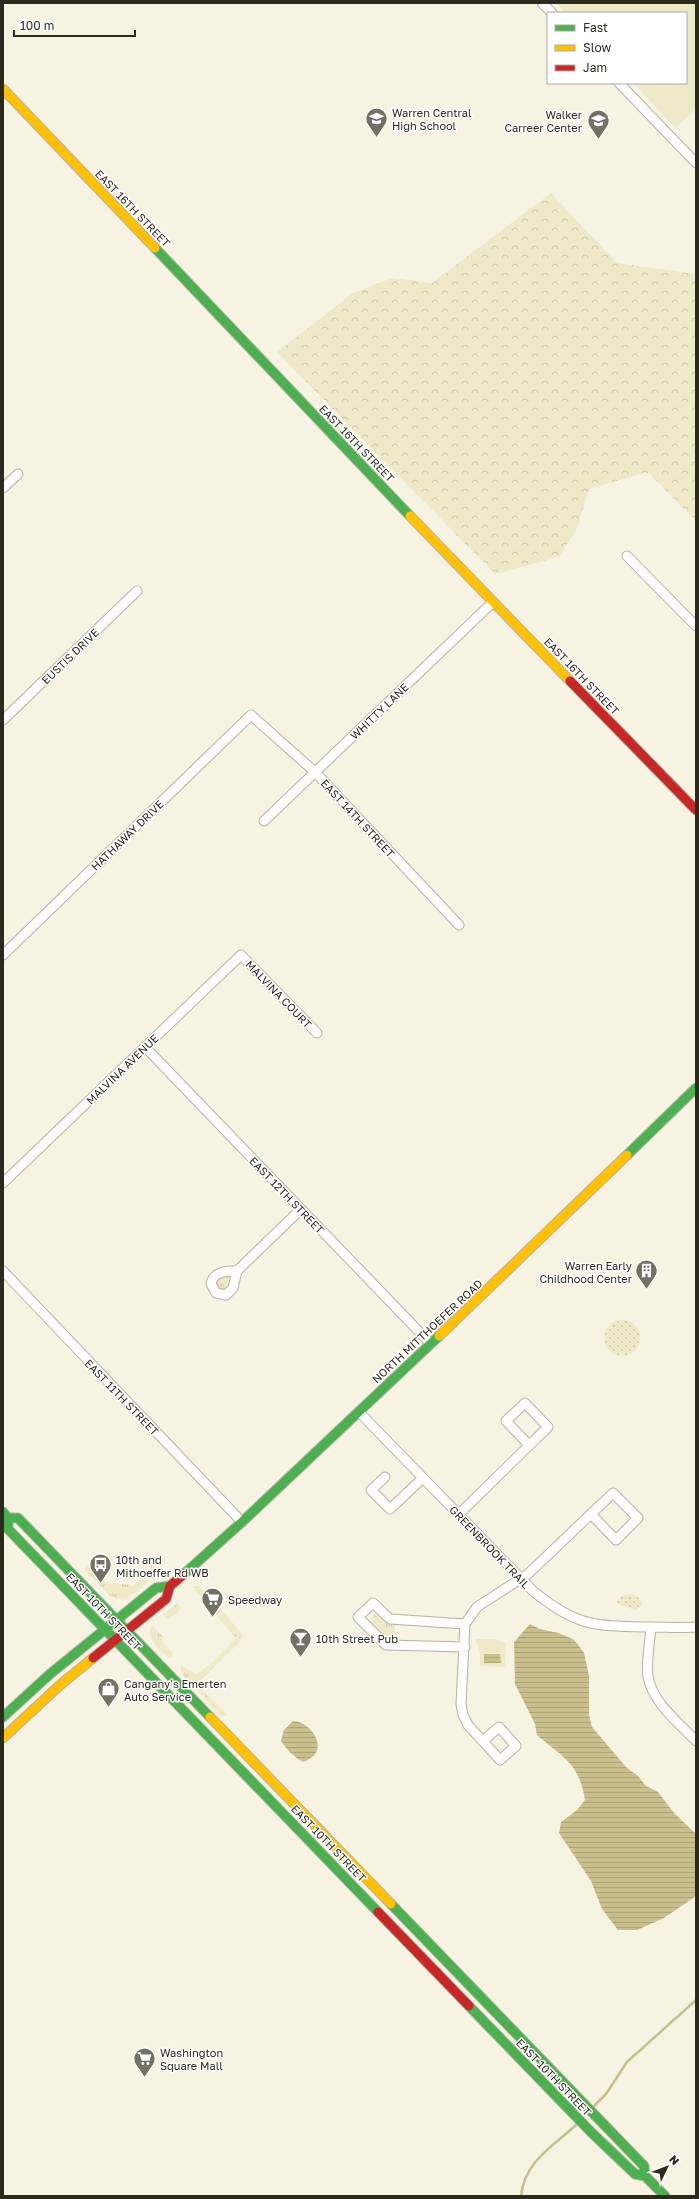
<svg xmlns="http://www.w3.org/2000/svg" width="699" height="2199" font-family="'Golos Text',sans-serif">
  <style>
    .grass { fill: url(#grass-tufts) }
    .forest { fill: url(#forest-crowns) }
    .park { fill: url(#park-dots) }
    .pitch { fill: #efe9c8 }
    .water { fill: url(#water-rules) }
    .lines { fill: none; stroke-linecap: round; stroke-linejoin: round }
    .stream { stroke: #c9bf8c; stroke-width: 2.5 }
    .street-casing { stroke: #b5b3a6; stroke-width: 11 }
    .fast-casing { stroke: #b5b3a6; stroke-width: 11 }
    .slow-casing { stroke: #b5b3a6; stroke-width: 11 }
    .jam-casing { stroke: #b5b3a6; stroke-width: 11 }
    .street { stroke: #fefdfb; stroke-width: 9 }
    .fast { stroke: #4caf50; stroke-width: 9 }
    .slow { stroke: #ffc107; stroke-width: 9 }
    .jam { stroke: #c62828; stroke-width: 9 }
    .labels { text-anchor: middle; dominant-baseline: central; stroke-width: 3; stroke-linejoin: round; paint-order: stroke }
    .poi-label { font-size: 11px; fill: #2c2a1f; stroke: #fff; text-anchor: start }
    .street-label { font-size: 11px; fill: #2c2a1f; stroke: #fff }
  </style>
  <defs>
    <pattern id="grass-tufts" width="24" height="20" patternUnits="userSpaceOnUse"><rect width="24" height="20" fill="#efe9c8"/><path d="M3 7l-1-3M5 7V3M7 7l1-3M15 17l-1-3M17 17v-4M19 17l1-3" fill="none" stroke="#cdc8ab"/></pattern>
    <pattern id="forest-crowns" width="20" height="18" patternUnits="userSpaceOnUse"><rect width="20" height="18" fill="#efe9c8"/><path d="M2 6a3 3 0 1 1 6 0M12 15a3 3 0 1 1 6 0" fill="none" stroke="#cdc8ab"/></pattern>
    <pattern id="park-dots" width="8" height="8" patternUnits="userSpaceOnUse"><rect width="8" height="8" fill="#efe9c8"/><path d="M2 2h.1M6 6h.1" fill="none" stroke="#cdc8ab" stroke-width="1.8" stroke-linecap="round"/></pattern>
    <pattern id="water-rules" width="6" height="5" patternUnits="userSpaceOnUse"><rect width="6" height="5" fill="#c9bf8c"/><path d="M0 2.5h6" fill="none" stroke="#ada478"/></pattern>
  </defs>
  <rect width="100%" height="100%" fill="#f6f3e3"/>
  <path class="grass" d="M235 1273 233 1281 225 1291H220L216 1287 215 1281 219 1277Z
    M147 1559 152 1561 158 1572 155 1577 128 1598 117 1599 109 1595 85 1570 87 1566C95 1568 97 1578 104 1581 114 1586 123 1582 133 1586L150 1568Z
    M198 1586 208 1594 243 1635 240 1642 199 1682 203 1691 227 1715 221 1716 181 1673V1666L197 1674 214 1661 236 1638 192 1587Z
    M178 1603 181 1609 168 1620 163 1614Z
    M374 1614 388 1623 395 1624 394 1641 391 1642 372 1631 370 1623Z
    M152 1626 163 1636 162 1642 172 1652 173 1656 169 1658C159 1649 145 1640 152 1626Z"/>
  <path class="forest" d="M551 193 617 263 696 274V452L694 456 696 458V521L649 473H644L589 489 577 528 559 557 495 574 277 352 353 293 392 278 432 283Z"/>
  <path class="park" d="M604 1338a18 18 0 1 1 36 0a18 18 0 1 1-36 0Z
    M631 1594C637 1596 641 1598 642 1605L637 1610 624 1607 617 1602 621 1596Z"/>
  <path class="pitch" d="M556 3H696V109L676 128 633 83H686V13H566Z
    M475 1639H496L506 1643 505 1667 480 1666V1653Z"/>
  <path class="water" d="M530 1624 540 1629 558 1633 573 1639 579 1646 584 1653 589 1676V1715L592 1727 626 1767 638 1776 646 1786 658 1792 674 1813 696 1834V1896L664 1918 637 1930H618L602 1909 591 1881 559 1833 561 1822 577 1810 585 1800C579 1762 562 1757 537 1735L535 1724 515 1684 514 1642Z
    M484 1654H500L501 1663H484Z
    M293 1721C311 1721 333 1752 303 1762 293 1756 287 1750 281 1741L284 1730Z"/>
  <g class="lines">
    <path class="stream" d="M593 2107 606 2094 627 2062 696 2000
      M521 2196C525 2160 554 2146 577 2124"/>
    <defs>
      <path id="street" d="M542 3 552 13
        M619 83 696 163
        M3 488 18 474
        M627 556 696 626
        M3 720 137 591
        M264 821 493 602
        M3 955 251 715 315 772 459 925
        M145 1047 430 1343
        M3 1183 241 955 317 1033
        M3 1271 242 1522
        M230 1271H237L233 1288 226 1295 216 1293 211 1284C213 1274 221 1272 230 1271Z
        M237 1271 301 1209
        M359 1412 533 1591C576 1626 593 1626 647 1627 663 1627 680 1628 696 1627
        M385 1477 371 1490 390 1509 423 1478
        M459 1514 548 1427 525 1403 506 1421 529 1445
        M651 1627C650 1642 646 1661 648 1677 653 1703 678 1722 696 1741
        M465 1647 386 1645 358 1617 373 1603 390 1619 465 1624
        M483 1741 499 1727 516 1746 500 1760 468 1725 463 1715 461 1704 465 1624 477 1607 528 1574 613 1493 638 1518 616 1540 591 1514"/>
      <path id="fast" d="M155 248 410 516
        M627 1155 696 1088
        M3 1512 8 1518H18L210 1717
        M8 1518V1529L378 1912
        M184 1574 242 1522 439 1336
        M3 1717 50 1674 156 1588 170 1586
        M391 1904 644 2166 645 2176
        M469 2006 592 2133 635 2174 645 2176 665 2196"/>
      <path id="slow" d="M3 89 155 248
        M410 516 570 681
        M439 1336 627 1155
        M210 1717 391 1904
        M3 1738 60 1685 93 1658"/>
      <path id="jam" d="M570 681 696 810
        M93 1658 166 1599 170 1586 184 1574
        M378 1912 469 2006"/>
    </defs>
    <use href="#street" class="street-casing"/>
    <use href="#fast" class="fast-casing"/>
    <use href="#slow" class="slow-casing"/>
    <use href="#jam" class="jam-casing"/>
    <use href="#street" class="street"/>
    <use href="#fast" class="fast"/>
    <use href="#slow" class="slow"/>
    <use href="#jam" class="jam"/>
  </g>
  <defs>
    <symbol id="school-pin" viewBox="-11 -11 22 30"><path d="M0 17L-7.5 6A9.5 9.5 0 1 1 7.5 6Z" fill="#737064" stroke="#fff"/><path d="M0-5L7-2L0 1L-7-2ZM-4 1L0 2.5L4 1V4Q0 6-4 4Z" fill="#fff"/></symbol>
    <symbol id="building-pin" viewBox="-11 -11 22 30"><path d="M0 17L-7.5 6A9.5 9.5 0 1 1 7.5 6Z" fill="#737064" stroke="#fff"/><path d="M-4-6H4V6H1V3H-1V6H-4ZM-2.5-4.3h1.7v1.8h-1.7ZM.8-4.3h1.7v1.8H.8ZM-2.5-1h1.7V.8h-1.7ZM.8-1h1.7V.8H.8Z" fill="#fff"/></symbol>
    <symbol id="bus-pin" viewBox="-11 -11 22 30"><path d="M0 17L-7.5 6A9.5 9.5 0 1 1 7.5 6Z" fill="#737064" stroke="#fff"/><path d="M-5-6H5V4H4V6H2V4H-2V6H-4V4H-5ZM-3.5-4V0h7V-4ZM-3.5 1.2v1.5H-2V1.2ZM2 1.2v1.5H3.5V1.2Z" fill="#fff"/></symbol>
    <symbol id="supermarket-pin" viewBox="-11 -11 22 30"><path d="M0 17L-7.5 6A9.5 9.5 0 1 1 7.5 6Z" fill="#737064" stroke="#fff"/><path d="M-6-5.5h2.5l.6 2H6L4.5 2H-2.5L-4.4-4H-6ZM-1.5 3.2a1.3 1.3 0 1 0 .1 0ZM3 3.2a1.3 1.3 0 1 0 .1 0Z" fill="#fff"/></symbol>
    <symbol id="bar-pin" viewBox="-11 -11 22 30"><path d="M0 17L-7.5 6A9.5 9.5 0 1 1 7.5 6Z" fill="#737064" stroke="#fff"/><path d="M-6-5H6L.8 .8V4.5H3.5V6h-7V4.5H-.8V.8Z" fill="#fff"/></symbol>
    <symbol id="shop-pin" viewBox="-11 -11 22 30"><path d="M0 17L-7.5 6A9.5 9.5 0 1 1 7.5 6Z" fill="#737064" stroke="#fff"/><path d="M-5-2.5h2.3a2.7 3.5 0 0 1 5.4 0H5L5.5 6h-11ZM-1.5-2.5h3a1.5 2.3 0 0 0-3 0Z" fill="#fff"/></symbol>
  </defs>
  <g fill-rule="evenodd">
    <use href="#school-pin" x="364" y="106" width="25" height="34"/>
    <use href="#school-pin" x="586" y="108" width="25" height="34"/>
    <use href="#building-pin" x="634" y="1258" width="25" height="34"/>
    <use href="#bus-pin" x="88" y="1552" width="25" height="34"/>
    <use href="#supermarket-pin" x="200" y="1586" width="25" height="34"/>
    <use href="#bar-pin" x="288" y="1626" width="25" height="34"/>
    <use href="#shop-pin" x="96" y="1676" width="25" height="34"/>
    <use href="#supermarket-pin" x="132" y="2046" width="25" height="34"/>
  </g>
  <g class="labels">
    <g class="poi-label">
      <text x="392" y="112">Warren Central<tspan x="392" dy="13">High School</tspan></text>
      <text x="582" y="114" text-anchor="end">Walker<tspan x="582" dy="13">Carreer Center</tspan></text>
      <text x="632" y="1265" text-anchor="end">Warren Early<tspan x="632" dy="13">Childhood Center</tspan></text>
      <text x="116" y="1559">10th and<tspan x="116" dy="13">Mithoeffer Rd WB</tspan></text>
      <text x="228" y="1599">Speedway</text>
      <text x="316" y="1638">10th Street Pub</text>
      <text x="124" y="1683">Cangany's Emerten<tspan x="124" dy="13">Auto Service</tspan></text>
      <text x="160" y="2052">Washington<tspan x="160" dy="13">Square Mall</tspan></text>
    </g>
    <g class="street-label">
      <text transform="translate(133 208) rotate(46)">EAST 16TH STREET</text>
      <text transform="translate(357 443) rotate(46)">EAST 16TH STREET</text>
      <text transform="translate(70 656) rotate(-44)">EUSTIS DRIVE</text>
      <text transform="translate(582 676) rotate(46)">EAST 16TH STREET</text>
      <text transform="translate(379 711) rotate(-44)">WHITTY LANE</text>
      <text transform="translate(358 818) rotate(47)">EAST 14TH STREET</text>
      <text transform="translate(127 835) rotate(-44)">HATHAWAY DRIVE</text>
      <text transform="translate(279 994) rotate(46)">MALVINA COURT</text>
      <text transform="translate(122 1069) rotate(-44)">MALVINA AVENUE</text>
      <text transform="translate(287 1195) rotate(46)">EAST 12TH STREET</text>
      <text transform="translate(427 1331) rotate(-43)">NORTH MITTHOEFER ROAD</text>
      <text transform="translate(122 1397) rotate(46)">EAST 11TH STREET</text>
      <text transform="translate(490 1547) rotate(46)">GREENBROOK TRAIL</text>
      <text transform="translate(104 1611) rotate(46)">EAST 10TH STREET</text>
      <text transform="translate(329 1843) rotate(46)">EAST 10TH STREET</text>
      <text transform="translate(554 2077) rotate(46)">EAST 10TH STREET</text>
    </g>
  </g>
  <rect width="699" height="2199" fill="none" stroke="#2c2a1f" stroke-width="8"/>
  <rect x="547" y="12" width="140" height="72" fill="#ffffff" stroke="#abaaa5"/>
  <rect x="555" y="25" width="20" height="6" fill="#4caf50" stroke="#abaaa5"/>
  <text x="583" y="32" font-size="12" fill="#2c2a1f">Fast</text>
  <rect x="555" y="45" width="20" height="6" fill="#ffc107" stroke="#abaaa5"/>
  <text x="583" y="52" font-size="12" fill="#2c2a1f">Slow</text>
  <rect x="555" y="65" width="20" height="6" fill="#c62828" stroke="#abaaa5"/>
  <text x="583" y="72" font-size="12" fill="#2c2a1f">Jam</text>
  <g transform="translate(667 2167) rotate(47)" stroke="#ffffff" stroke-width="3" paint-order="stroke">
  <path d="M0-3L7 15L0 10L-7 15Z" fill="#2c2a1f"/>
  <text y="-6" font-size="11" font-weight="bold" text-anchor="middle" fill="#2c2a1f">N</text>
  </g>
  <path d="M14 30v6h121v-6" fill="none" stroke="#2c2a1f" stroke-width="2"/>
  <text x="20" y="30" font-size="12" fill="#2c2a1f" stroke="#ffffff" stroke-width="3" paint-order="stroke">100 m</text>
</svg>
